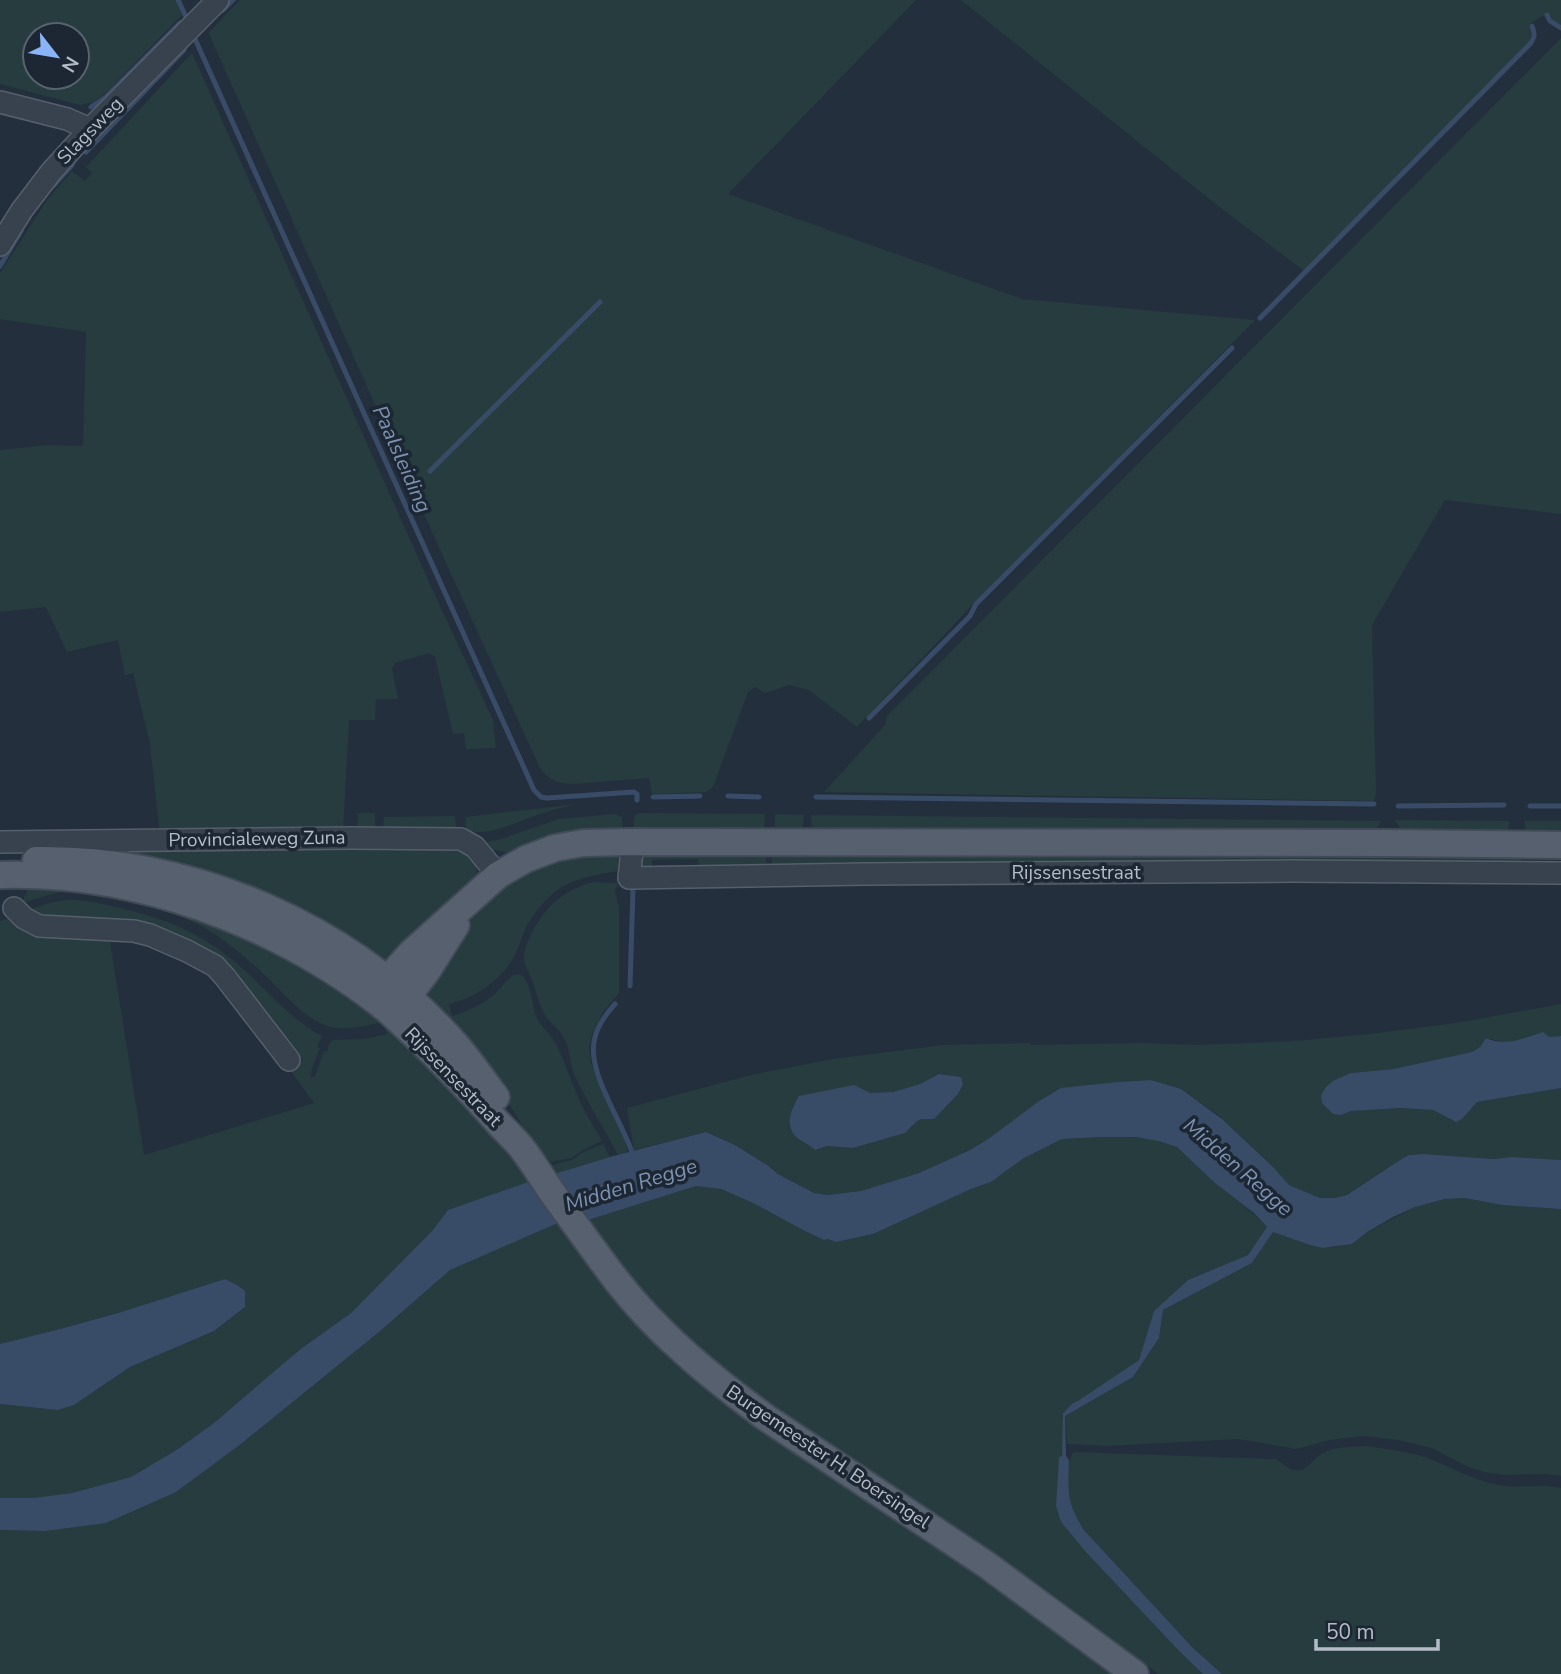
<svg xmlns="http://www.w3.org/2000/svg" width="1561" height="1674" font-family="'Nunito Sans',sans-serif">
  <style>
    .green { fill: #263c3f; fill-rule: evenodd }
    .water { fill: #394c67 }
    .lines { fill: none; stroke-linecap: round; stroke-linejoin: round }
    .stream { stroke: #394c67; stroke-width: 5 }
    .minor-casing { stroke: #565f6c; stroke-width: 24 }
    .major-casing { stroke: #414a57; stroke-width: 30 }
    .minor { stroke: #38414e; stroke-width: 21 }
    .major { stroke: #56606e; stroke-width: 26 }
    .labels { text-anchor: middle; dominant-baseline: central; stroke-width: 7; stroke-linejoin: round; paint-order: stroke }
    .street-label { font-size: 19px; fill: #b4bcc9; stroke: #1d2633 }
    .water-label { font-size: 21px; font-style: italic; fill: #7c92b1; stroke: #1d2633 }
  </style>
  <rect width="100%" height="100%" fill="#242f3e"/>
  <path class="green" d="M0 0H175L182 15 107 92 93 102 80 105 0 84ZM35 35H77V77H35Z
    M240 0H916L728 194 1022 299 1255 320 978 599 857 727 809 690 789 685 765 693 755 687 748 692 713 787 706 792 652 794 649 778 574 784C559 784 548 780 540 768L451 574 212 41 209 32Z
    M961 0H1561V25L1553 21 1548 13 1529 24 1531 34 1529 42 1304 271 1213 202Z
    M1561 38V514L1445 500 1372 625 1376 793 1374 801 824 792 885 725 887 716Z
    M192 53 430 584 493 720 496 748 466 749 464 733 453 734 435 657 429 653 395 663 392 669 398 699H376L375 720H349L343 832 160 835 150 744 133 673 125 675 118 640 67 652 46 607 0 612V450L48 445 83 446 86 332 0 319V273L47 200 72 171 85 181 92 173 86 167Z
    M577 804C563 807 548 811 534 816 517 822 483 839 466 829L465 817Z
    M358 813H375V828L357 833Z
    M640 813 765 814 764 833 634 832C634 825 631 816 640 813Z
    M615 814 622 817 623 832 506 852 492 850 486 842 501 839 559 819Z
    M775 814 804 815 803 825 801 833H778L775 829Z
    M811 815 1381 821 1375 831H812Z
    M455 816 456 827 454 830 383 829 384 817Z
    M1395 820 1509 821V828L1502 834 1405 836Z
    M1525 821H1561V836H1534L1525 828Z
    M33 848H461C472 854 478 865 477 877L399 956 386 960H378Z
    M616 851 623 855 619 871C600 874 580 877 562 887 546 897 532 915 524 932 521 939 519 946 516 953 503 979 477 997 449 1004L452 1016C468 1011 483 1004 495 994 499 990 510 976 514 975 531 968 532 1009 537 1018 541 1026 548 1032 553 1039 564 1057 570 1080 579 1099 585 1113 594 1127 602 1141L583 1150 571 1158 551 1162 548 1158 540 1155 508 1102 429 1004 428 993 433 979 473 915 488 898 517 876 557 858Z
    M766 851V868H699L698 859 652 860V870L642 869 641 867V854Z
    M772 851 1521 853V865L854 868V862L772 864Z
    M43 882 132 894 165 902 253 932 285 948 325 974 384 1016 426 1053 453 1083 531 1181 448 1210 432 1231 351 1313 302 1348 271 1374 214 1423 178 1449 131 1477 72 1493 33 1498H0V1404L58 1410 74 1405 130 1367 214 1331 245 1307 244 1291 237 1285 225 1279 118 1313 60 1329 0 1344V921L13 917 28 927 38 931 109 936 144 1155 314 1103 291 1071 303 1060 232 975 208 955 169 937 142 927 107 923 44 921 33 917 26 911C40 906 53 901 68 900 84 899 100 904 116 907 165 919 197 930 236 963 265 987 289 1019 322 1036L317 1047 320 1048 312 1068 311 1078 315 1076 324 1051 327 1052 329 1044 333 1040 365 1039 387 1034 383 1022C368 1025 351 1030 336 1028 309 1024 286 996 268 978 245 957 220 934 191 921 169 910 143 906 120 900 102 896 80 890 62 892 49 894 38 899 25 902L23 900C27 889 32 885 43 882Z
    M593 882 618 883 615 891 619 908V993L603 1012 592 1034 589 1046 591 1062 595 1073 623 1135 628 1152 618 1155C604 1128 587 1102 574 1074 570 1063 570 1049 564 1038 559 1028 549 1023 544 1013 539 1004 537 993 533 983 530 974 524 967 524 957 524 951 527 943 530 937 542 909 563 890 593 882Z
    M1561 1004V1036L1504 1042 1486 1038 1480 1047 1472 1052 1393 1069 1351 1073 1328 1110 1333 1114 1341 1115 1351 1111 1360 1110 1400 1108 1433 1110 1456 1122C1465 1117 1469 1108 1477 1102L1561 1088V1160L1513 1157 1494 1159 1424 1154 1409 1155 1400 1160 1347 1195 1335 1198H1320L1289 1185 1274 1168 1218 1115 1181 1089 1151 1080 1117 1082 1060 1089 1039 1101 988 1139 970 1150 919 1173 861 1191 828 1195 814 1193 778 1174 767 1165 735 1145 706 1132 634 1150 627 1108 751 1075 833 1059 943 1045 1030 1043V1045L1141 1043 1197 1045 1295 1041 1369 1034 1456 1023ZM939 1074 960 1077 963 1084 958 1094 934 1118 921 1119 916 1122 905 1133 853 1148 827 1146 815 1150C795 1132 782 1136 794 1104L869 1093 893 1092 920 1084Z
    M1102 1137C1126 1137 1155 1135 1177 1147 1192 1156 1203 1173 1217 1184 1234 1198 1252 1211 1267 1227L1248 1255 1188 1280 1154 1311 1139 1360 1078 1402 1073 1403 1063 1413V1443L1056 1506 1181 1653 1203 1674H1158L1043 1587 943 1518 760 1397 730 1374 675 1324 635 1282 611 1254 588 1220 696 1186 721 1189 753 1203 803 1230 824 1240 828 1239 836 1242 873 1234 971 1189 991 1182 1024 1158 1062 1139Z
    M603 1144 610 1157 558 1173 552 1165 572 1160 585 1151Z
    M1465 1198 1502 1205 1561 1209V1476L1544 1474 1505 1475 1484 1472 1466 1466 1432 1448 1398 1440 1363 1436 1330 1440 1296 1449 1238 1439 1108 1446 1067 1444 1065 1416 1133 1377 1159 1338 1163 1310 1252 1263 1273 1232 1310 1245 1323 1248 1336 1247 1352 1244 1367 1232 1415 1207 1445 1199Z
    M560 1222 592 1268 930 1538 1119 1674H0V1530L45 1531 176 1492 241 1444 379 1332 450 1269Z
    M1368 1446C1390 1450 1413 1452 1433 1460 1455 1469 1477 1482 1500 1485 1521 1489 1541 1483 1561 1488V1674H1222L1193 1648 1084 1530C1080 1524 1075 1517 1072 1510 1066 1494 1066 1467 1073 1452L1274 1459C1282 1461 1287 1469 1294 1470 1307 1473 1313 1458 1323 1453 1335 1446 1355 1447 1368 1446Z"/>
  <path class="water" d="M1543 1032 1549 1037 1561 1036V1088L1477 1102 1462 1119 1456 1122 1433 1110 1400 1108 1351 1111 1341 1115 1333 1114 1322 1103 1321 1095 1326 1087 1333 1081 1351 1073 1393 1069 1472 1052 1480 1047 1486 1038C1505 1047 1525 1038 1543 1032Z
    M939 1074 961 1077 963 1084 958 1094 934 1119H921L916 1122 905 1133 853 1148 827 1146 815 1150C809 1144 800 1141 795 1136 784 1123 792 1108 799 1096L854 1085 870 1093 893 1092 920 1084Z
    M1151 1080 1181 1089 1222 1119 1274 1168 1289 1185 1320 1198H1335L1347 1195 1400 1160 1409 1155 1424 1154 1494 1159 1512 1157 1561 1160V1209L1502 1205 1465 1198 1445 1199 1415 1207 1393 1217 1367 1232 1352 1244 1323 1248 1310 1245 1273 1232 1252 1263 1163 1310 1159 1338 1133 1377 1065 1416 1066 1456 1069 1460C1068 1492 1066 1502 1084 1530L1193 1648 1222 1674H1203L1181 1653 1086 1552 1061 1522 1056 1506 1059 1457 1062 1456 1063 1413 1073 1403 1078 1401 1139 1360 1154 1311 1188 1280 1248 1255 1267 1227 1254 1213 1215 1183 1177 1147 1159 1141 1136 1137H1102L1062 1139 1024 1158 991 1182 971 1189 873 1234 836 1242 828 1239 824 1240 803 1230 753 1203 721 1189 696 1186 588 1220 560 1222 450 1270 379 1332 241 1444 176 1492 106 1523 45 1531 0 1530V1498H33L72 1493 131 1477 178 1449 214 1423 271 1374 302 1348 351 1313 432 1231 448 1210 531 1181 610 1157 706 1132 735 1145 767 1165 778 1174 814 1193 828 1195 861 1191 919 1173 970 1150 988 1139 1039 1101 1061 1088 1117 1082Z
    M225 1279 237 1285 245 1291V1307L214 1331 130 1367 74 1405 58 1410 0 1404V1344L60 1329 118 1313Z"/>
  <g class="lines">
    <path class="stream" d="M178 0 186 17
      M223 10 233 0
      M1547 15 1550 21 1561 28
      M195 39 534 790 541 797 547 798 634 792 637 794V800
      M91 107 106 97 180 23
      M86 152 184 50
      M53 186 72 165
      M0 266 21 231
      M1260 318 1530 44C1535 37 1535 34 1532 26
      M430 471 600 302
      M869 718 970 616 976 604 1232 348
      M728 796 759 797
      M653 797 700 796
      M816 797 1374 804
      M1398 806 1504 805
      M1530 806H1561
      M630 986 633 889
      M615 1004C605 1015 596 1027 594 1042 588 1074 623 1123 633 1155"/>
    <defs>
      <path id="minor" d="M0 102 67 119 90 129
        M0 245 22 210 51 172 90 129 218 0
        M0 842 352 838 461 839 475 847 498 875
        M629 842 632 851 629 878 865 874 1292 871 1561 873
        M14 908 24 918 39 926 134 931 150 935 187 951 215 966 225 977 289 1060"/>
      <path id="major" d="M36 860C194 858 352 926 457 1046 471 1062 483 1080 496 1097
        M0 875C135 871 274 922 380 1004 391 1012 401 1023 411 1032 439 1059 466 1087 492 1116 501 1127 512 1136 521 1147 532 1161 541 1176 551 1191 573 1221 594 1251 617 1281 658 1334 711 1377 765 1417L987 1565 1135 1674
        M391 1003 407 997 427 971 456 925
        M382 1006 387 980 411 953 498 875 526 859 555 848 583 843 629 842 1390 843 1561 845"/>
    </defs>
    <use href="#minor" class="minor-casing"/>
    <use href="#major" class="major-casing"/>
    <use href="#minor" class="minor"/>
    <use href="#major" class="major"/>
  </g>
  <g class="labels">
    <g class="street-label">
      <text transform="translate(90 131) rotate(-46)">Slagsweg</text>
      <text transform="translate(257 839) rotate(-1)">Provincialeweg Zuna</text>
      <text x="1076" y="873">Rijssensestraat</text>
      <text transform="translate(453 1077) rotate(46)">Rijssensestraat</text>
      <text transform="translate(828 1457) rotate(34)">Burgemeester H. Boersingel</text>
    </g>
    <g class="water-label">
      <text transform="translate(402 459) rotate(66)">Paalsleiding</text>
      <text transform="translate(1238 1167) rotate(41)">Midden Regge</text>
      <text transform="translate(631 1185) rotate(-17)">Midden Regge</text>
    </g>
  </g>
  <g transform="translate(56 56) rotate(121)"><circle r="33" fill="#1d2633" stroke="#59626f" stroke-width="2"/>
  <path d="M0-5L12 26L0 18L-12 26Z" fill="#8ab4f8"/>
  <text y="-10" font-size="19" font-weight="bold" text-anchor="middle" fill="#b4bcc9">N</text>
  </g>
  <path d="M1316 1639v10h122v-10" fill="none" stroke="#b4bcc9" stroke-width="3.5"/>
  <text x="1326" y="1639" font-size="21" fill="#b4bcc9" stroke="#1d2633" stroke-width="5" paint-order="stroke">50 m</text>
</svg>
